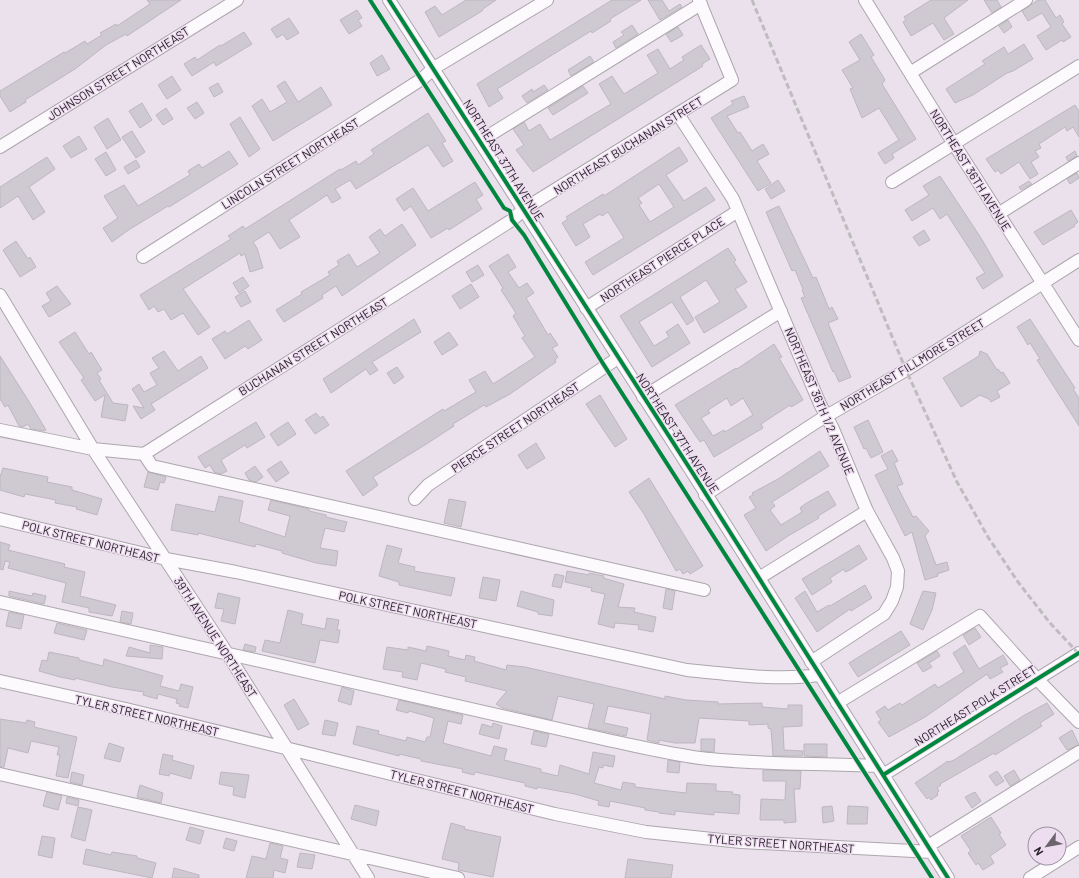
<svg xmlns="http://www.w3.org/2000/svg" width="1079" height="878" font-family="Barlow,sans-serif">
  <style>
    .building { fill: #cfc9d1; stroke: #beb7bf; fill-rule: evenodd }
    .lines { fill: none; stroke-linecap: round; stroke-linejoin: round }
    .minor-casing { stroke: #ada6ae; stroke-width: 14 }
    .minor { stroke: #fcfafc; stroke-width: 12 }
    .rail { stroke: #bfbcbf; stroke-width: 3; stroke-dasharray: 6 3; stroke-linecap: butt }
    .cycleway-casing { stroke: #eeddf0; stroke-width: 6 }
    .cycleway { stroke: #00873e; stroke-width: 4 }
    .labels { text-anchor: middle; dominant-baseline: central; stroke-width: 3; stroke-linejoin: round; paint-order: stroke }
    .street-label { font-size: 12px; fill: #272128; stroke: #eeddf0 }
  </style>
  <rect width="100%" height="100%" fill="#eae1ec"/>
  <path class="building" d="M147 0H181L127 36 126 34 106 45 75 69 25 100 26 102 10 112 0 96V91L64 52 65 53 85 41 87 44 102 35 100 33 116 24 117 26 150 4Z
    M466 0H496L483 9 482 11 439 37 425 12 435 6 442 15Z
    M612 0H641L610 19 611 21 592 33 591 31 497 89 503 98 489 107 477 84Z
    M648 0H662L669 11 680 4 682 7 660 20Z
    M931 0H968L944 18 954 34 944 40 933 23 911 36 903 22 906 20 904 17Z
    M984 0H997L1001 7 992 13Z
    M1038 0H1045L1056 18 1060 15 1064 22 1062 24 1071 37 1063 42 1062 40 1046 50 1037 36 1051 27 1042 13 1028 21 1022 11Z
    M357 10 362 18 358 20 362 26 349 34 340 20Z
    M289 18 299 33 287 40 283 34 277 38 271 29Z
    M1008 20 1012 27 1004 33 999 26Z
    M632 25 638 34 616 48 613 42 624 35 621 32Z
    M678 27 683 35 671 42 666 34Z
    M244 32 252 44 216 66 214 62 192 76 184 64 195 57 197 60 220 45 221 46Z
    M861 34 874 55 871 57 882 75 885 80 882 84 916 139 892 154 894 158 885 164 878 153 899 140 879 108 862 118 850 89 853 88 842 70 860 60 849 42Z
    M1024 44 1033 59 1013 71 1007 73 973 95 955 103 946 89 985 64 982 61 1004 47 1008 54Z
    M701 45 710 59 702 64 703 66 533 172 516 150 524 145 513 129 524 122 529 131 540 124 550 140 611 104 599 84 612 76 624 94 658 73 647 55 658 49 670 69 684 60 682 57Z
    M382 55 390 69 377 76 370 63Z
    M590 56 594 62 571 76 568 70Z
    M172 76 181 90 167 99 158 85Z
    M285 81 298 102 321 87 332 105 273 141 252 106 262 99 270 112 287 102 277 86Z
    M218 83 223 92 214 97 209 88Z
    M544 85 548 90 527 103 522 96 532 89 533 92Z
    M583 86 588 93 553 115 548 108Z
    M744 96 749 107 727 116 738 133 740 132 752 151 763 144 769 154 757 161 771 183 758 191 711 118 733 104 731 101Z
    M197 102 204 113 195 119 187 108Z
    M142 103 152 120 140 128 129 111Z
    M1075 105 1079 111V137L1073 127 1067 131 1065 127 1039 144 1041 148 1035 151 1039 157 1031 162 1038 174 1030 179 1019 162 1001 174 998 170 995 172 986 159Z
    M166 108 173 119 163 125 156 115Z
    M428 113 446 141 442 143 453 161 443 167 428 145 356 189 350 180 335 189 341 198 332 203 327 195 289 220 300 237 280 249 269 232 253 242 257 248 263 268 250 272 245 254 241 256 240 253 183 289 210 327 198 335 183 313 171 320 164 309 158 312 154 306 149 310 140 295 231 239 228 236 243 226 245 229 340 169 341 170 356 161 358 165 374 154 371 150Z
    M240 117 260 149 249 157 230 124Z
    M108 118 121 140 107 149 94 127Z
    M132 131 145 152 136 158 122 137Z
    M79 136 87 149 71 158 63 146Z
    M679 147 688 161 666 175 684 201 706 187 715 200 593 275 585 262 624 238 608 212 602 216 600 214 583 224 590 237 576 246 562 223 568 219 566 217 603 194 604 196ZM659 184 674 207 650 222 639 205 642 203 638 198Z
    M229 151 238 164 169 207 168 206 130 229 112 242 103 228 118 218 104 196 124 185 138 206 190 175 188 171 199 164 202 168Z
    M1075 151 1077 156 1068 161 1066 157Z
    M106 152 116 170 106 176 95 159Z
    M47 157 55 169 29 187 45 212 33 220 18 196 0 208V187Z
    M136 160 140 167 128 174 124 167Z
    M1077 173 1079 178 1070 184 1067 179Z
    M940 176 981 238 1003 276 983 289 976 278 985 273 947 214 940 219 933 208 912 221 905 210 929 195 923 186Z
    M778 180 785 191 771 199 765 189Z
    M1029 181 1032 184 1021 190 1019 187Z
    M475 182 483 195 476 199 482 209 449 230 448 228 431 238 411 206 404 211 396 199 413 188 428 211Z
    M779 206 813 278 816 277 829 309 832 307 838 319 828 323 851 377 839 382 834 371 833 372 801 298 805 297 802 290 803 289 795 270 792 271 766 212Z
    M1071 210 1078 222 1074 225 1075 226 1043 245 1034 232Z
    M402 224 416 245 342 296 336 286 322 295 323 298 284 322 276 310 302 294 301 292 330 275 328 272 339 265 337 261 349 254 357 267 380 253 369 237 380 229 385 236Z
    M924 230 930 240 919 246 913 237Z
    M16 241 28 259 30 257 36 267 20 277 3 250Z
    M728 248 736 260 734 262 747 282 735 289 747 307 704 333 695 317 720 302 706 280 680 297 694 320 687 325 672 302 639 322 654 346 669 337 666 332 678 324 690 343 652 367 620 316Z
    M508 254 516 267 508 272 519 288 527 283 534 293 526 298 548 335 550 333 558 345 552 348 558 357 555 360 556 362 510 394 486 407 484 405 453 424 454 426 428 443 373 477 378 485 363 496 346 471 443 409 444 411 476 392 469 380 485 371 493 384 535 357 522 338 525 336 513 316 516 313 501 290 503 288 489 266Z
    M478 265 484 275 472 282 466 272Z
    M243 277 249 286 239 293 233 283Z
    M471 284 479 297 460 309 452 296Z
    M57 286 71 304 49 317 42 306 51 301 46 293Z
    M245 291 251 302 241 307 235 297Z
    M414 319 421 332 372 362 378 370 370 375 366 369 331 393 323 379Z
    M1030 319 1075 388 1073 389 1079 398V426L1037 360 1040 359 1030 343 1028 345 1017 327Z
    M249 320 262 340 248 349 245 346 225 359 212 339 225 331 227 334Z
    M75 332 89 354 91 352 102 370 97 373 101 379 99 380 113 403 128 405 125 421 101 417 105 395 95 401 81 380 84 378 59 342Z
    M449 332 458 345 442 355 434 342Z
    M774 344 782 357 779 358 803 400 791 407 790 405 761 424 763 428 714 457 704 440 700 442 675 405 736 368 737 369ZM727 398 731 406 743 398 753 415 725 432 724 430 713 436 701 418 710 413 708 410Z
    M164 351 178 371 201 356 208 368 151 404 155 410 141 419 133 406 144 408 132 389 139 384 144 392 157 385 150 373 159 368 152 358Z
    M980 351 987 354 997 370 998 369 1001 373 1003 372 1010 383 997 391 1000 397 991 402 989 399 980 395 961 407 943 378 979 356Z
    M0 356 28 400 46 430 44 431 31 429 28 424 23 427 19 426 8 405 5 407 0 399Z
    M397 367 404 377 394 384 387 373Z
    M600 395 627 439 615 447 586 404Z
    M316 413 320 418 323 416 329 425 315 434 305 420Z
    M868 420 883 452 871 458 866 448 864 449 854 427Z
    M256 422 265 437 247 448 245 445 221 460 227 471 221 474 214 472 210 465 205 468 198 457Z
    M288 422 296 434 278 446 270 434Z
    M536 443 545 458 527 469 518 455Z
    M892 450 898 461 894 463 903 484 897 486 913 517 916 516 929 531 925 536 936 565 947 562 949 570 937 574 938 576 925 580 912 532 905 536 875 475 888 469 881 456Z
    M820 451 829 466 772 502 775 506 770 510 781 525 802 512 800 508 805 504 828 491 836 505 818 516 819 518 788 536 766 551 744 515 756 508 749 497 753 495 752 493 778 479Z
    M281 461 289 473 276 482 267 470Z
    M255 466 263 477 256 482 249 480 245 473Z
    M3 468 48 477 47 482 72 487V490L102 499 97 515 76 509 77 507 55 503 56 500 25 494 24 497 0 490V477Z
    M148 472 166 477 164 483 160 482 158 490 144 487Z
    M649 478 703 566 690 574 688 571 683 574 680 569 676 571 644 514 629 492Z
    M219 496 243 501 239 522 285 537 290 516 268 510 271 500 309 509V511L326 515V517L347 522 344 532 325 528 320 548 338 551 336 566 316 563 282 553V551L256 544 255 547 198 533V535L171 530 176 504 215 512Z
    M449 499 466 502 461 527 444 523Z
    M0 542 10 545 8 550 65 564 64 567 85 572 80 596 116 605 112 616 89 612V608L62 602 66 583 8 568 10 562 5 561 3 570 0 569Z
    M387 545 402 549 398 563 415 567 414 571 455 578 451 596 399 585V582L379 576Z
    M859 545 867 559 850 570 845 572 844 569 830 578 832 582 812 595 802 579Z
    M567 571 589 575V573L604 576 603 578 624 584 618 607 635 608 634 612 656 617 653 632 638 629 639 625 615 623 614 628 598 624 605 594 591 591 592 588 565 582Z
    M555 574 564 576 561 588 552 586Z
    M483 577 500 580 496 601 479 598Z
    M865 585 872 598 851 611 850 609 817 632 795 598 805 591 817 612 829 605 830 606Z
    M666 589 675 591 672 610 663 608Z
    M9 591 32 596 33 593 46 596 44 604 9 596Z
    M521 591 554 600 552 616 538 614V612L517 606Z
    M923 591 936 593 932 610 923 630 910 624Z
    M218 593 240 598 235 624 221 621 224 609 215 608Z
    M288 610 303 614 301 624 325 629 327 618 339 620 337 630H340L338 643 320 640 315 663 262 651 265 640 280 643Z
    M122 611 133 613 131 624 120 622Z
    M9 612 24 615 21 629 6 626Z
    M57 623 87 630 84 640 54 633Z
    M975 628 981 637 969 645 963 635Z
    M901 631 910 645 858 677 849 663Z
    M245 644 256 647 255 652 243 650Z
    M150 645 163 647 162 659 126 656 129 647 150 653Z
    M965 645 979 669 1003 655 1008 664 1000 668 1003 672 990 679 987 674 925 717 889 737 878 722 881 720 876 712 885 706 888 710 900 703 902 705 935 684 938 688 964 672 953 653Z
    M427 646 449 651 448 656 465 660 466 655 475 657 474 661 506 670 507 665 525 667 665 699V696L686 700 718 702V704L762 703V707L788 709V705H802V726L783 727 784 750 803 751 802 756H773L771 729 768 728V724L749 725V721L699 718 695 743H675L659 740V743L647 740 651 714 608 706 604 723 628 728 626 736 588 728 594 704 558 696 552 720 502 708 496 704 507 691 465 681 466 677 445 672 446 669 421 663 417 680 402 677 403 672 383 669 387 647 408 650V647L426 651Z
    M937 651 940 656 929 663 932 667 923 672 917 663Z
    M49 652 79 658V660L103 666 104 659 163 676 160 686 179 691 181 684 193 687 188 708 179 706 180 704 176 703 177 699 158 694 157 699 143 695 144 692 112 687 75 678V680L60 677 39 671 42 660 47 661Z
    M342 687 354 691 351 705 338 701Z
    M294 699 309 724 298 730 284 705Z
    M399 700 463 715 461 724 448 721 443 743 491 756 494 746 507 749 504 760 541 769V772L558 776 560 765 589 774 593 752 615 756 613 767 603 765V768L599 767 594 783 621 790 623 782 635 784V787L686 793 687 783 716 784V791L733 792 732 794 740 795 739 814 714 812V815L675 811V815L659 813V812L645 810V808L610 801 609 807 598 805 599 801 575 794 537 787V789L525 786V783L475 772 474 775 462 772 463 769 421 761V759L399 754V756L353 744 357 726 379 731 378 734 406 741 407 737 425 742 427 737H430L434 718 409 711 408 713 396 710Z
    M1047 703 1054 714 1040 723 1042 726 995 755 994 753 940 784 941 785 937 788 939 791 937 793 938 795 931 800 929 797 927 799 915 783 948 761 949 762 954 760 1023 716Z
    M0 719 26 723 27 720 35 722 34 727 77 737 68 778 56 776 60 755H57L59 747 31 741 28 753 8 748 4 767H0Z
    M325 720 338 723 335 736 322 734Z
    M493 723 502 726 499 739 479 734 482 724 492 727Z
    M1072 730 1079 745 1067 750 1059 738Z
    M534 731 549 734 546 747 531 744Z
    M701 739H715L714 752 701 751Z
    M109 743 124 748 120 762 104 758Z
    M804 744H827V757L804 756Z
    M163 754 173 756 172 760 194 766 191 779 170 773 169 776 159 774Z
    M668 760 680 762 679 773 667 772Z
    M763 770 801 771 800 789H794L796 822 784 823V820H760L761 799 785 800 786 781H763Z
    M1014 770 1020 780 1010 786 1004 776Z
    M997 771 1004 781 996 786 989 776Z
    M72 772 84 775 82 785 70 782Z
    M221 772 249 775 245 798 233 795 234 787 219 784Z
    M140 785 163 793 161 803 137 797Z
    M47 792 62 796 58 810 43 806Z
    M975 792 981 801 972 808 965 797Z
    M67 797 79 800 78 806 66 803Z
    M355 805 379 811 376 826 351 819Z
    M832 806 834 821 823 823 822 807Z
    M848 806 868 807 867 824H847Z
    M78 807 92 810 85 841 71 837Z
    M991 817 1001 833 999 834 1006 845 990 856 994 863 983 870 978 863 976 865 968 853 971 851 961 836Z
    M451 823 465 827 464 829 501 837 493 877 458 870 459 863 442 859Z
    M190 827 204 831 200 844 186 840Z
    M42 836 55 838 52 858 38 855Z
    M226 838 237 841 234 851 223 848Z
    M270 843 283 846 280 858 288 860 285 873 274 870 273 878H246L252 856 266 859Z
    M86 849 111 855 112 852 137 856V858L156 863 152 878 83 864Z
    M300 853 315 855 312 869 297 867Z
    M628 859 673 865 671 878H625Z
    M174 868 199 875V878H172Z"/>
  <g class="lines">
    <defs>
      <path id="minor" d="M389 0 694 475 948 878
        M865 0 954 144 1079 340
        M910 73 1026 0
        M678 114 733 199 820 404 833 429 867 511 893 558 898 571 897 587 892 601 884 614 811 662
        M480 141 701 4
        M0 147 237 0
        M892 182 1079 66
        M998 214 1079 163
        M143 257 422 79 434 68 547 0
        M0 295 93 449 227 653 368 878
        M586 308 738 211
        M643 397 781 311
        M0 430 93 449 144 454 512 220 524 209 732 80 699 0
        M144 454 152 466 704 590
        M705 495 818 421 906 370 1079 260
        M415 499 428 485 618 358
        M0 519 166 559 236 572 687 670C731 674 776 681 819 675
        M759 578 867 511
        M0 602 612 741C641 747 670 754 700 758 758 765 818 763 877 766
        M0 681 126 709 555 814 646 832 741 842 932 852
        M837 703 980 616 1036 678 1079 722
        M0 774 458 878
        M883 775 1079 653
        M928 846 1079 752
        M1030 878 1079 847"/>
    </defs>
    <use href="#minor" class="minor-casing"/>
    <use href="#minor" class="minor"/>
    <path class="rail" d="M752 0 906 370 957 482 988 537 1018 582 1050 623 1079 654"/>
    <defs>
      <path id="cycleway" d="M370 0 504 208 510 211 512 220 524 235 602 362 932 878
        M389 0 694 475 948 878
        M883 775 1079 653"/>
    </defs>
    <use href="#cycleway" class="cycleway-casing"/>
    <use href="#cycleway" class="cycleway"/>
  </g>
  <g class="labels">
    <g class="street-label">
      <text transform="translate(118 73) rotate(-32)">JOHNSON STREET NORTHEAST</text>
      <text transform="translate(628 145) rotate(-32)">NORTHEAST BUCHANAN STREET</text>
      <text transform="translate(504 160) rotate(58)">NORTHEAST 37TH AVENUE</text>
      <text transform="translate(290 163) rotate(-32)">LINCOLN STREET NORTHEAST</text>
      <text transform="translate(971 170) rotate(58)">NORTHEAST 36TH AVENUE</text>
      <text transform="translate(662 259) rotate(-33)">NORTHEAST PIERCE PLACE</text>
      <text transform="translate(313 346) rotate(-32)">BUCHANAN STREET NORTHEAST</text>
      <text transform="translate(912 364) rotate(-31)">NORTHEAST FILLMORE STREET</text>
      <text transform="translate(820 401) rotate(67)">NORTHEAST 36TH 1/2 AVENUE</text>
      <text transform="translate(515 427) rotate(-34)">PIERCE STREET NORTHEAST</text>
      <text transform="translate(678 433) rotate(57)">NORTHEAST 37TH AVENUE</text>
      <text transform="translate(91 541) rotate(14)">POLK STREET NORTHEAST</text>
      <text transform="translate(408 609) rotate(12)">POLK STREET NORTHEAST</text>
      <text transform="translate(216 637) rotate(57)">39TH AVENUE NORTHEAST</text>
      <text transform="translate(975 705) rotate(-32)">NORTHEAST POLK STREET</text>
      <text transform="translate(147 715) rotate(13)">TYLER STREET NORTHEAST</text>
      <text transform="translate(462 791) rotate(14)">TYLER STREET NORTHEAST</text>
      <text transform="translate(781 843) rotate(4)">TYLER STREET NORTHEAST</text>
    </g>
  </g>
  <g transform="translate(1047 846) rotate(238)"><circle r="19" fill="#eeddf0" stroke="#9e92a0"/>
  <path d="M0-3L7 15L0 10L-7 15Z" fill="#6b646d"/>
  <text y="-6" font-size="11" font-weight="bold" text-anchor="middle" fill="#272128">N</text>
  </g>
</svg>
